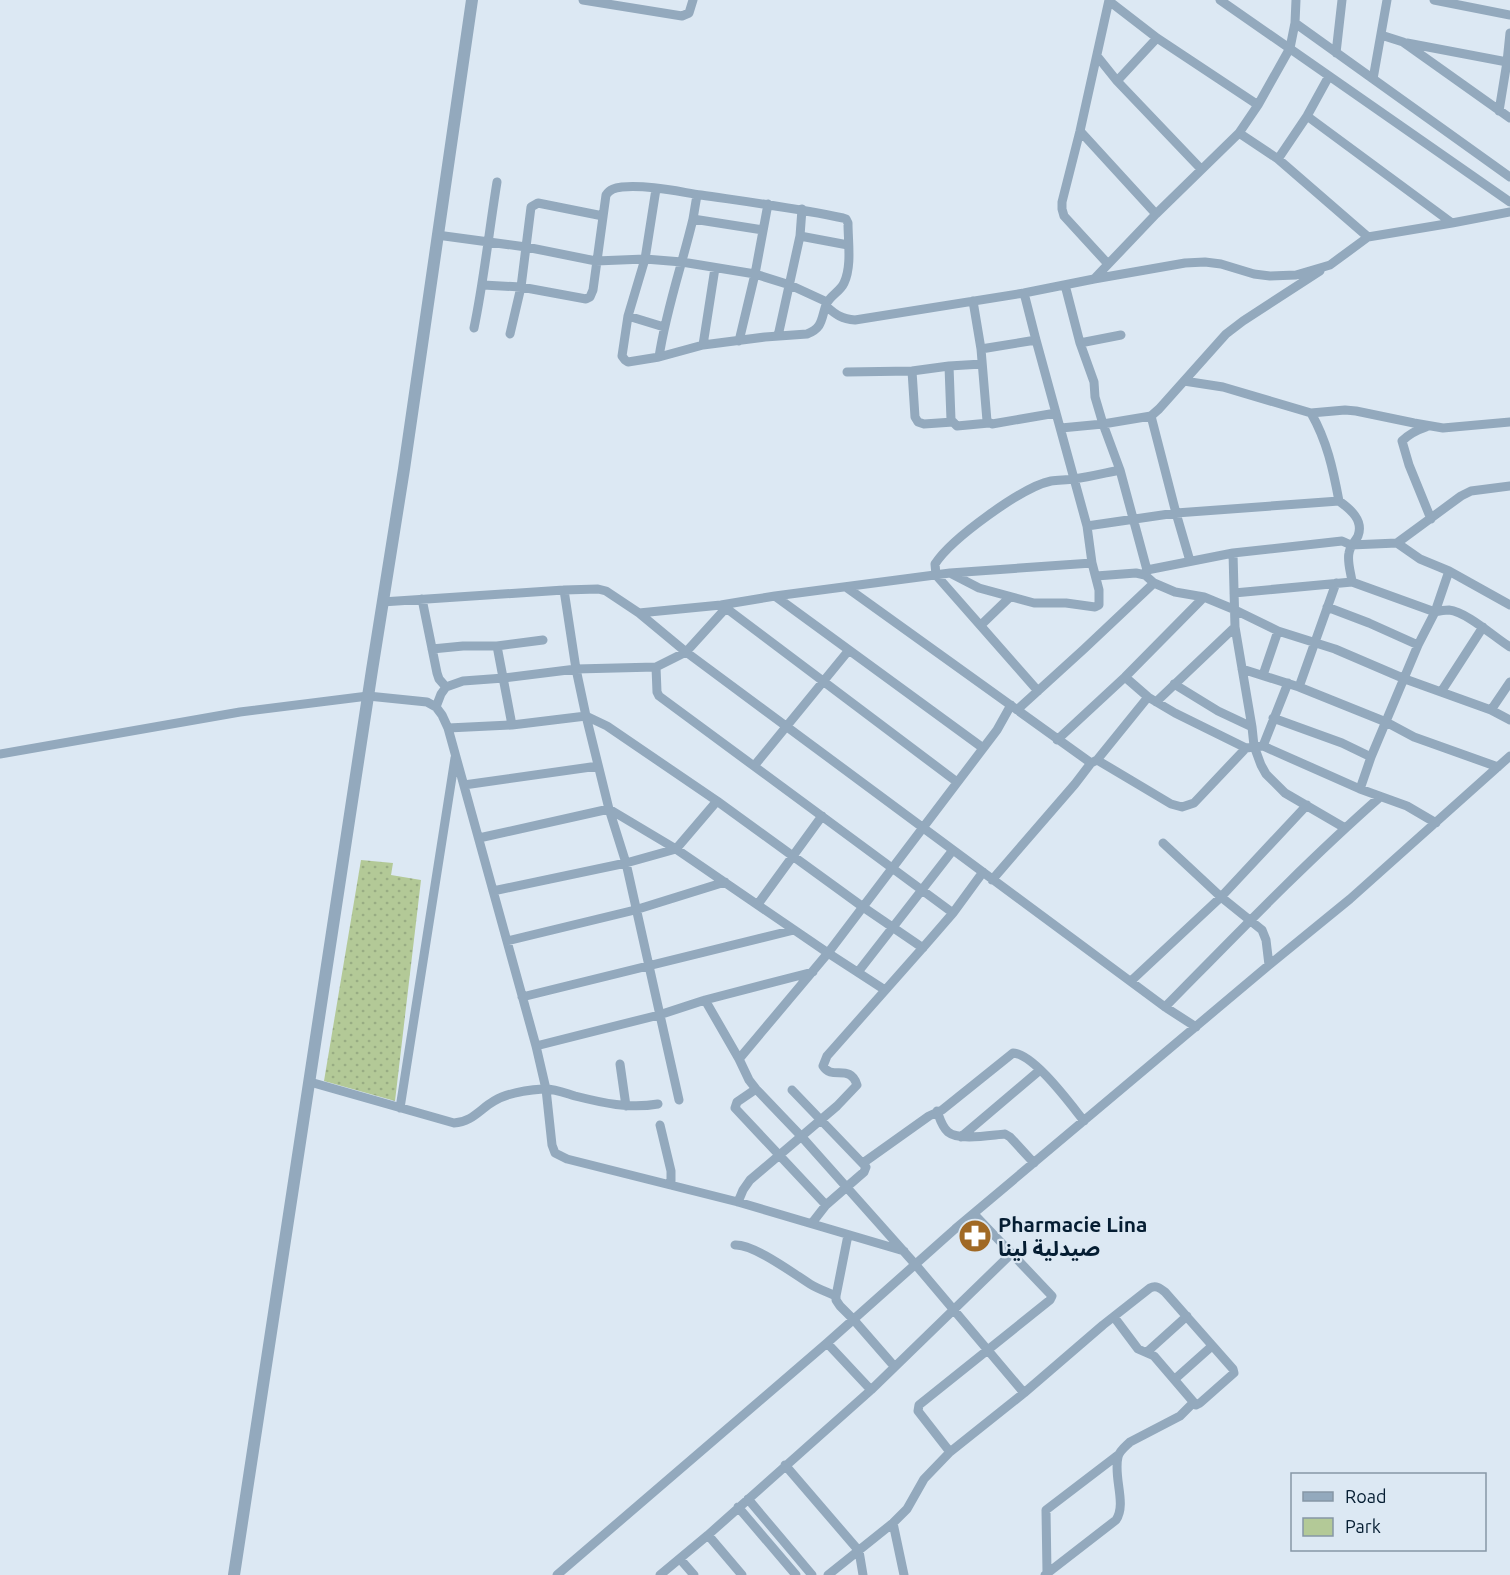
<svg xmlns="http://www.w3.org/2000/svg" width="1510" height="1575" font-family="Ubuntu,'Noto Sans Arabic',sans-serif">
  <style>
    .green { fill: url(#green-dots) }
    .lines { fill: none; stroke-linecap: round; stroke-linejoin: round }
    .minor { stroke: #93a9bd; stroke-width: 9 }
    .tertiary { stroke: #93a9bd; stroke-width: 12 }
    .labels { text-anchor: middle; dominant-baseline: central; stroke-width: 4.5; stroke-linejoin: round; paint-order: stroke }
    .poi-label { font-size: 21px; font-weight: bold; fill: #051d32; stroke: #dce8f3; text-anchor: start }
  </style>
  <defs>
    <pattern id="green-dots" width="8" height="8" patternUnits="userSpaceOnUse" patternTransform="scale(1.5)"><rect width="8" height="8" fill="#b3c997"/><path d="M2 2h.1M6 6h.1" fill="none" stroke="#98ac83" stroke-width="1.8" stroke-linecap="round"/></pattern>
  </defs>
  <rect width="100%" height="100%" fill="#dce8f3"/>
  <path class="green" d="M361 860 393 863 391 875 421 880 395 1101 324 1081Z"/>
  <g class="lines">
    <path class="minor" d="M583 0 682 16 689 13 693 0
      M1220 0 1510 202
      M1434 0 1510 15
      M1109 1 1157 38 1258 105
      M1295 23 1510 177
      M1381 35 1403 42 1510 118
      M1407 43 1507 62
      M1336 53 1342 0
      M1097 56 1117 81 1201 169
      M1373 79 1387 0
      M1117 81 1157 38
      M1499 111 1507 62 1510 33
      M1307 116 1452 223
      M1080 131 1156 214
      M1239 133 1278 159 1368 237
      M1278 159 1307 116 1329 76
      M656 189 645 259 628 316 622 356 625 360 628 362 659 357 703 345
      M693 219 697 195
      M437 235 526 247 596 261 645 259 682 262 755 274 790 285 827 302
      M800 236 848 245
      M1108 264 1064 216 1062 209V202L1080 131 1109 0
      M1094 279 1156 214 1239 133 1258 105 1290 48 1295 23 1296 0
      M483 285 521 287 586 299 590 297 593 290 606 195C610 189 615 188 622 187 648 185 675 191 701 195 749 202 796 208 843 218L846 219 848 223C848 242 852 266 844 283 840 292 829 296 826 305 821 319 823 328 807 334L765 337 703 345 715 268
      M1065 285 1080 343 1094 382 1095 397 1103 424 1120 470 1147 570 1145 573
      M973 301 981 349 987 421 992 424 1056 413
      M826 306C836 315 842 319 855 320L1024 293 1094 279 1185 263 1205 262 1221 264 1254 274 1270 276 1296 275 1330 265 1368 237 1452 223 1510 212
      M628 316 664 327
      M474 328C484 280 489 231 497 182
      M510 334 521 287 531 207 538 203 603 216
      M778 336 800 236 802 209
      M739 341 755 274 768 204
      M1080 343 1121 335
      M981 349 1036 340
      M659 357C666 310 682 265 693 219L763 230
      M949 366 951 420 957 426 989 423
      M912 371 915 417 918 422 924 424 953 422
      M847 372 912 371 949 366 982 364
      M1184 381 1223 387 1311 413C1327 441 1333 469 1339 501
      M1311 413 1345 410 1356 411 1414 423 1443 428 1510 422
      M1151 416 1176 513 1190 561
      M1426 427C1417 430 1409 434 1402 441L1409 465 1431 519
      M1061 428 1103 424 1151 416 1159 409 1226 334 1243 321 1320 271
      M1087 526 1176 513 1339 501C1350 509 1364 520 1358 536 1355 542 1350 546 1349 553 1347 562 1351 573 1352 582
      M1397 543 1420 559 1449 571
      M1233 553 1235 627 1252 727 1254 746 1261 765 1266 774 1285 793 1345 828
      M1147 570 1233 553 1342 541 1351 545 1397 543 1461 496 1471 491 1510 486
      M950 573 979 588 1034 603H1066L1095 607 1099 605V590L1092 563 1087 526 1036 340 1024 293
      M1096 576 1136 573 1145 575 1154 583 1175 592 1204 597 1233 609 1278 631 1335 649 1405 679 1491 710 1510 720
      M846 587 1091 763 1097 760 1148 697
      M564 590 576 669 586 716 609 809 626 863 679 1100
      M1234 593 1352 582 1435 612C1439 611 1445 610 1449 610 1467 612 1494 637 1510 647
      M775 596 983 748
      M422 599 437 673 439 679 446 687
      M382 602 564 590 598 589 606 591 639 613 686 652 1165 1007 1196 1027
      M722 605 957 782
      M1327 607 1369 623 1418 645
      M726 608 686 652 656 667 657 692 659 696 953 913
      M639 613 721 605 775 596 950 573 1092 563
      M981 625 1010 597
      M497 646 543 640
      M432 649 463 646H497L512 725
      M1242 669 1299 687 1386 722 1414 737 1498 767
      M1263 675 1278 631
      M1125 677 1148 697 1175 713 1246 748 1263 746 1360 789 1407 806 1436 823
      M1174 684 1218 711 1252 727
      M1299 687 1336 583
      M1038 691 936 575 935 564C951 539 1022 487 1051 481 1058 480 1066 480 1074 479 1089 477 1105 473 1120 470
      M1441 692 1483 627
      M1156 702 1235 627
      M436 707 441 694 446 687 463 681 504 678 576 669 656 667
      M1017 710 1084 649 1154 583
      M1491 710 1510 682
      M1273 718 1342 743 1371 757
      M448 728 512 725 586 716 607 726 717 801 863 907 923 948
      M1057 740 1125 677 1204 597
      M1263 746 1288 683
      M0 754 240 712 368 696 427 702 436 707 442 715 448 728 536 1046 546 1089 552 1145 555 1153 567 1159 738 1202 904 1251
      M1097 760 1171 804 1182 807 1194 803 1246 748
      M754 766 849 650
      M464 785 598 766
      M1360 789 1371 757 1418 645 1435 612 1449 571 1510 605
      M479 838 609 809 676 849 828 953 885 990
      M1163 843 1221 897 1262 930 1266 940 1269 965
      M992 880 1075 784 1091 763
      M493 891 626 863 676 849 717 801
      M758 904 822 816
      M507 941 635 910 725 882
      M858 972 953 850
      M1131 981 1221 897 1307 805
      M522 997 794 930
      M705 1000 739 1059 749 1080 756 1089 801 1136 915 1264 1024 1393
      M1165 1007C1235 936 1305 863 1380 797
      M536 1046 659 1015 705 1000 813 972
      M739 1059 828 953 997 730 1011 705
      M620 1064 626 1106
      M310 1082 454 1123C472 1122 480 1109 494 1101 509 1092 527 1090 543 1089 553 1088 565 1093 575 1096 603 1103 629 1109 658 1104
      M756 1089 737 1102 735 1108 826 1205 812 1223
      M792 1090 866 1167 864 1172 826 1205
      M400 1108 455 758
      M937 1111C940 1119 942 1127 948 1132 959 1141 991 1135 1005 1134L1010 1137 1034 1163
      M660 1125 671 1171V1185
      M961 1137 1040 1070
      M863 1163 929 1116 942 1110 1013 1053C1034 1054 1071 1105 1084 1121
      M738 1202 743 1190 750 1180 837 1106 857 1085C850 1063 832 1081 823 1066L827 1056 927 943 953 913 983 872
      M848 1235 836 1296V1300L840 1306 853 1319 894 1366
      M735 1245C754 1244 794 1274 810 1284 818 1289 827 1292 836 1296
      M827 1343 871 1390
      M1147 1352 1187 1316
      M1175 1379 1212 1346
      M950 1452 918 1411 919 1405 1050 1300 1052 1296 974 1214
      M785 1465 859 1551 863 1575
      M748 1499 812 1575
      M738 1507 796 1575
      M893 1523 904 1575
      M708 1535 742 1575
      M680 1559 694 1575
      M1047 1572 1046 1510 1118 1455
      M557 1575 827 1343 955 1229 1269 965 1350 899 1510 756
      M660 1575 708 1535 871 1390 1012 1253
      M828 1575 893 1523 907 1509 924 1479 950 1452 1024 1393 1103 1325 1150 1288C1156 1285 1160 1288 1165 1292L1233 1369 1234 1373 1200 1403 1196 1405 1154 1356 1138 1349 1114 1317
      M1045 1575 1116 1520C1127 1504 1113 1477 1118 1457 1119 1451 1126 1446 1130 1442L1180 1416 1193 1403"/>
    <path class="tertiary" d="M234 1575 372 670 404 469 472 0"/>
  </g>
  <defs>
    <symbol id="pharmacy-disc" viewBox="-11 -11 22 22"><circle r="9.5" fill="#a06925" stroke="#dce8f3"/><path d="M-2-6h4v4h4v4h-4v4h-4v-4h-4v-4h4Z" fill="#fff"/></symbol>
  </defs>
  <g fill-rule="evenodd">
    <use href="#pharmacy-disc" x="956" y="1217" width="38" height="38"/>
  </g>
  <g class="labels">
    <g class="poi-label">
      <text x="998" y="1224">Pharmacie Lina<tspan x="998" dy="24">صيدلية لينا</tspan></text>
    </g>
  </g>
  <rect x="1291" y="1473" width="195" height="78" fill="#dce8f3" stroke="#8697a6" stroke-width="1.5"/>
  <rect x="1303" y="1492" width="30" height="9" fill="#93a9bd" stroke="#8697a6" stroke-width="1.5"/>
  <text x="1345" y="1503" font-size="18" fill="#051d32">Road</text>
  <rect x="1303" y="1518" width="30" height="18" fill="#b3c997" stroke="#8697a6" stroke-width="1.5"/>
  <text x="1345" y="1533" font-size="18" fill="#051d32">Park</text>
</svg>
